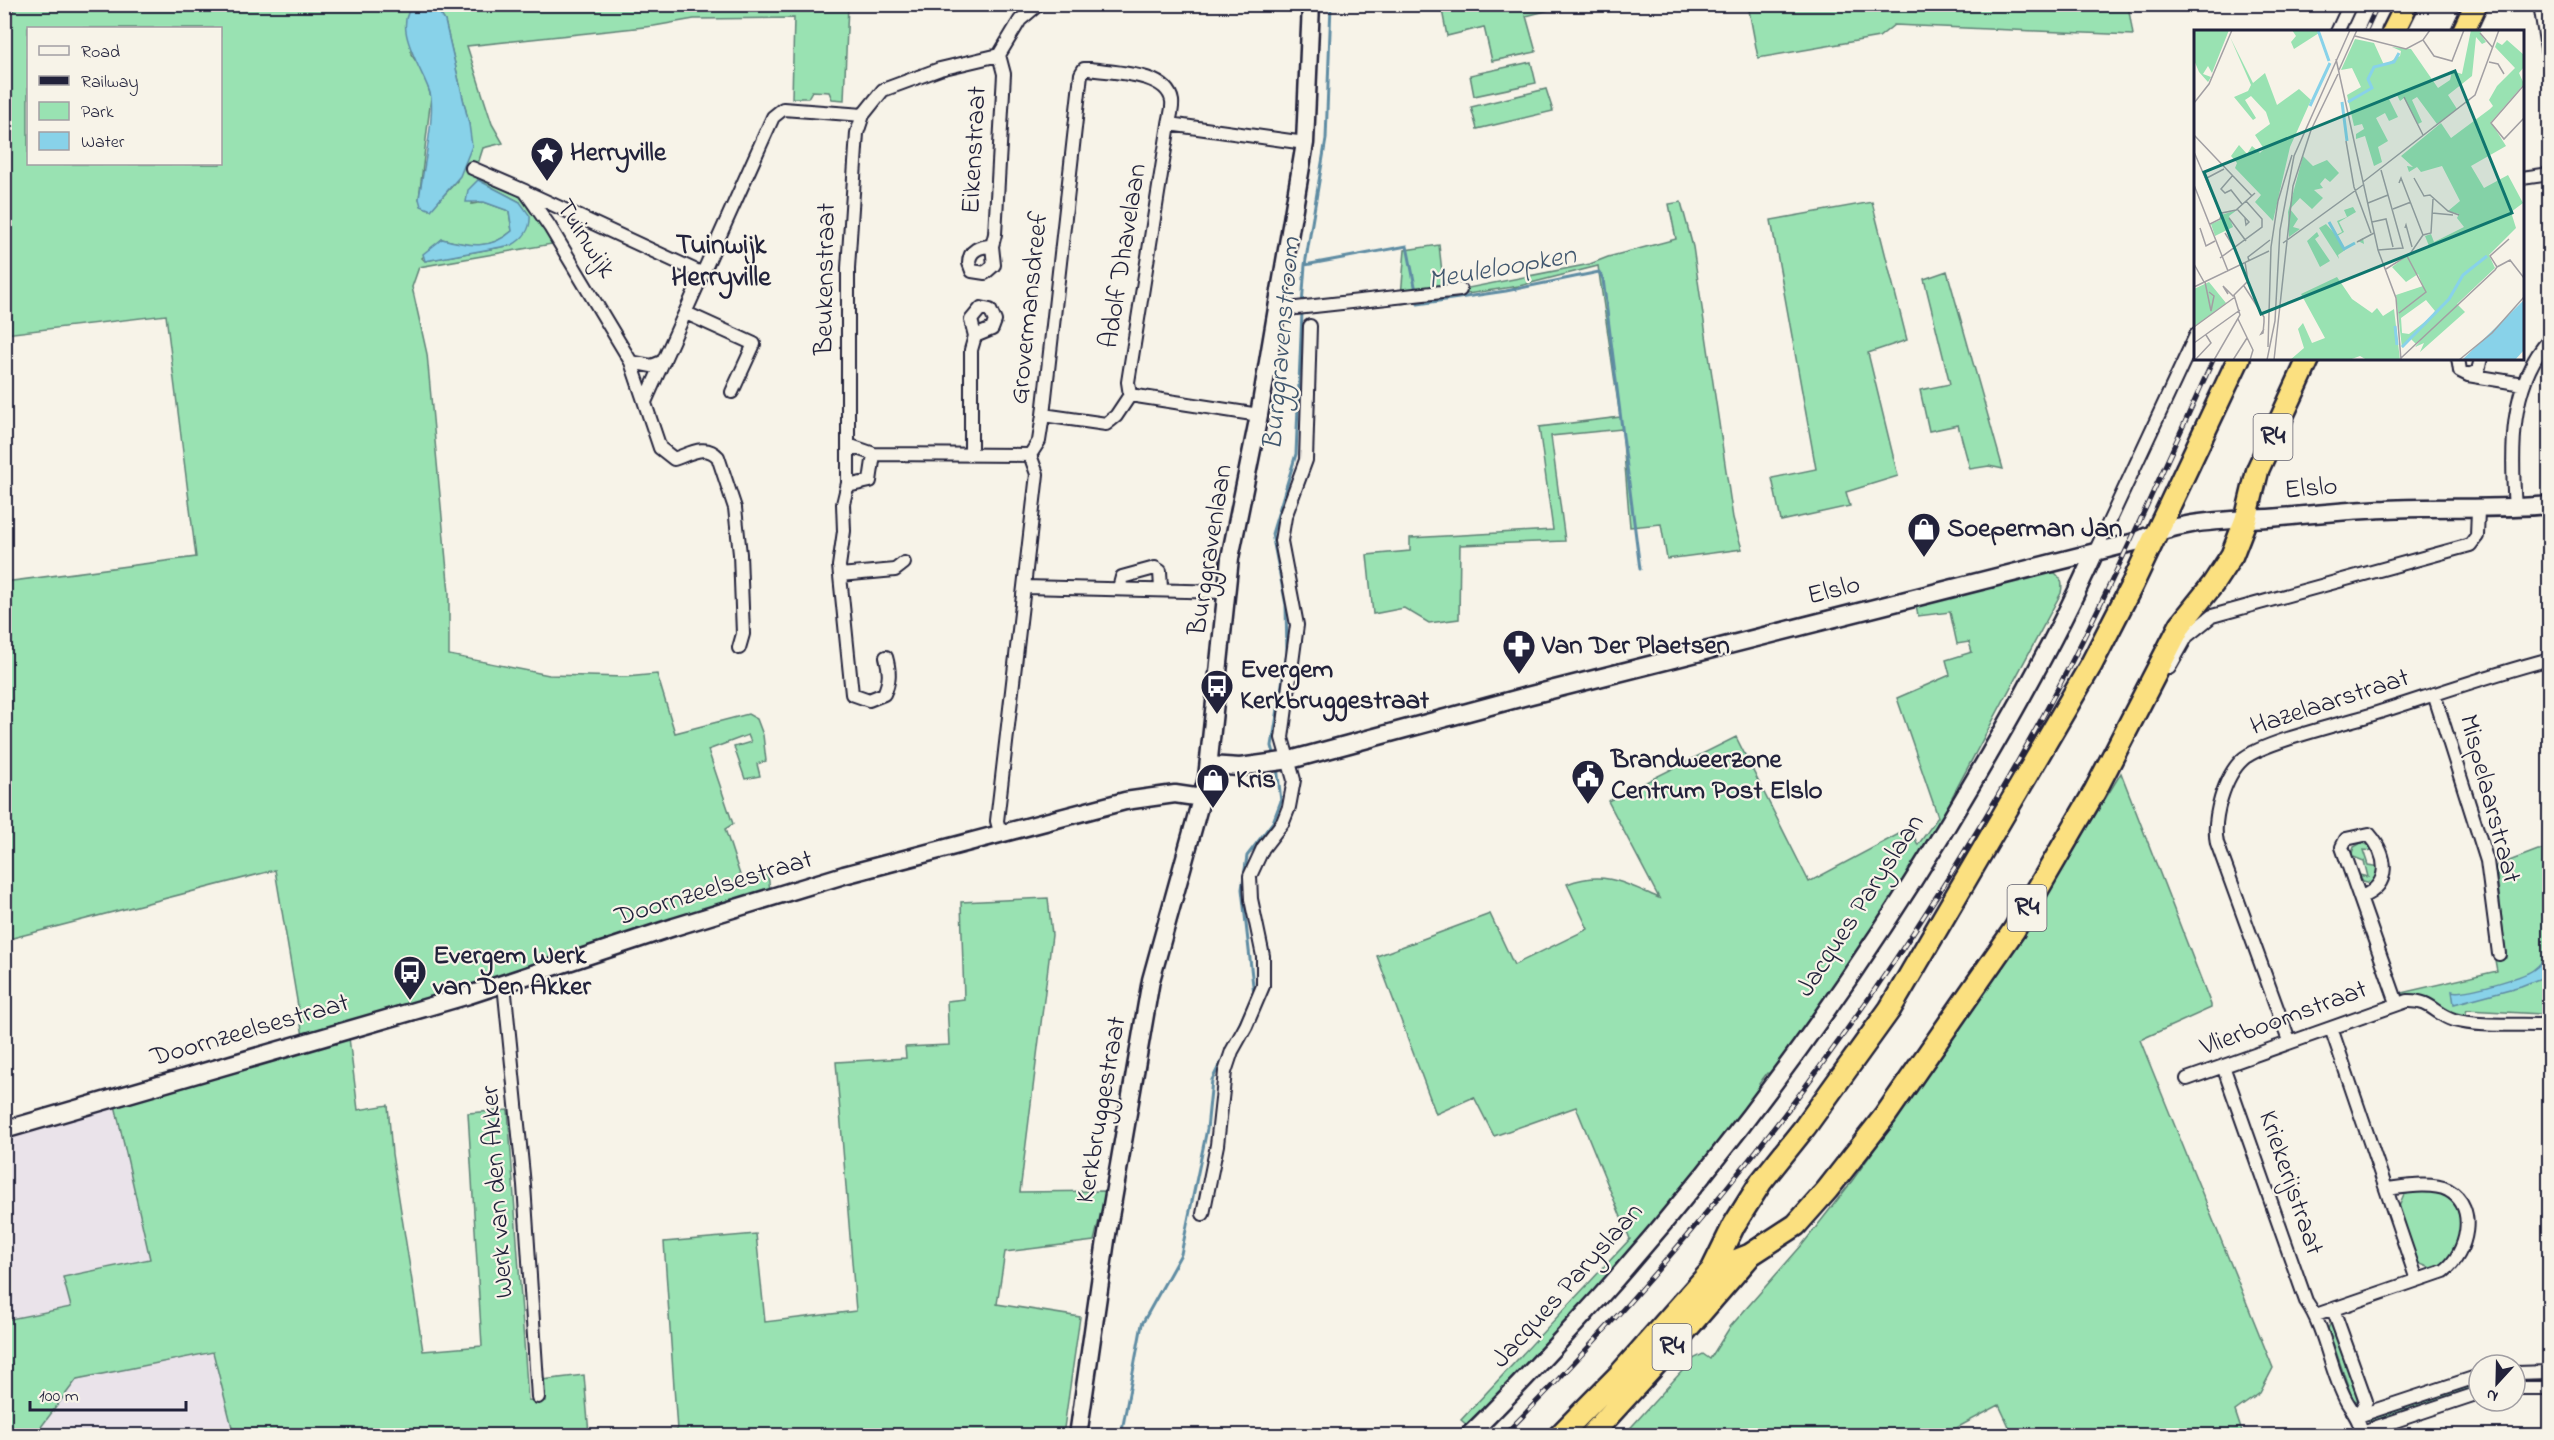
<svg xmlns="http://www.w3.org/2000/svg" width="2554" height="1440" font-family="'Indie Flower',sans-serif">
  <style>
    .built { fill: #eae3ea }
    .green { fill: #99e2b2; stroke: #5e8276; stroke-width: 1.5; fill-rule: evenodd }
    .water { fill: #88d2e9; stroke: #5f8ca3; stroke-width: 1.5 }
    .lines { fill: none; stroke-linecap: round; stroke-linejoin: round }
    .stream { stroke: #5f8ca3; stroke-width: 3 }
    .street-casing { stroke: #22223b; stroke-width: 16 }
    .secondary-casing { stroke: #22223b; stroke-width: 21 }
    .highway-casing { stroke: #22223b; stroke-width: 26 }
    .street { stroke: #f7f3e8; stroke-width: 12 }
    .secondary { stroke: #f7f3e8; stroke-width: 16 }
    .highway { stroke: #fbe080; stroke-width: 21 }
    .rail-casing { stroke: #22223b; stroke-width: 5 }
    .rail { stroke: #f7f3e8; stroke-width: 3; stroke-dasharray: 9; stroke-linecap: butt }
    .labels { text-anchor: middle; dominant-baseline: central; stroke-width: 4.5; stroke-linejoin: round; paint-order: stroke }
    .shield { fill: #f7f3e8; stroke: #62616f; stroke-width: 1.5 }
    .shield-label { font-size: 26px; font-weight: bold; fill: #22223b }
    .street-label { font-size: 27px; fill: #22223b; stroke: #f7f3e8 }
    .poi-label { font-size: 27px; font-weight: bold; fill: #22223b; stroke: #f7f3e8; text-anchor: start }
    .neighbourhood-label { font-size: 28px; font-weight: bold; fill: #22223b; stroke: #f7f3e8 }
    .water-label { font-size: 28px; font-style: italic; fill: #41576f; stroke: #f7f3e8 }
    .inset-river { fill: none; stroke: #88d2e9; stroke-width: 3 }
    .inset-road { fill: none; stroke: #a29fa3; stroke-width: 1.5 }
    .view { fill: #0f766e; fill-opacity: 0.15; stroke: #0f766e; stroke-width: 3 }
    .inset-edge { fill: none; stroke: #22223b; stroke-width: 3 }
  </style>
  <rect width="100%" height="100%" fill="#f7f3e8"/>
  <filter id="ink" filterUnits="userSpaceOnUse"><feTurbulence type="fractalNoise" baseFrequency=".0167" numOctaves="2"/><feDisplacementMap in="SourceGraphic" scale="12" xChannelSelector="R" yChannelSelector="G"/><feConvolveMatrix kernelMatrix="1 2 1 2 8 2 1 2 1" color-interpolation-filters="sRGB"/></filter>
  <g filter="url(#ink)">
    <path class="built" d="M115 1105 150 1260 63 1277 71 1307 5 1320V1136Z
      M213 1352 234 1435 35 1436 77 1379Z"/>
    <path class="green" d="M19 4 416 5 412 7 411 54 424 73 431 97 419 199 430 210 457 181 469 124 445 21 438 10 428 5H848L844 100 832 99 829 92 812 91 808 98H792L794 18 694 19 654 26 467 46 492 124 503 143 483 148 477 167C516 192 532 200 552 244L419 267 412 287 427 354 449 593V655L549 675 626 677 657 674 675 733 748 714 757 719 763 735 766 761 757 764 760 776 745 779 734 747 751 742 748 735 708 750 733 824 725 829 742 881 768 875 770 890 474 987H463L462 990 303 1036 275 870 5 940V582L196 557 166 315 5 334V19ZM28 28H220V164H28ZM478 180 520 202 512 245 425 261 422 258 442 239C470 246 489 251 512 231L509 211 484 202 472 204Z
      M1441 5V4L1569 5 1526 16 1536 52 1492 61 1484 27 1447 36Z
      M1748 5H2128L2133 35 1894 25 1879 37 1758 58Z
      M1531 62 1536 83 1474 96 1470 75Z
      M1546 89 1553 111 1477 129 1471 107Z
      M1681 202 1693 247 1733 518 1742 549 1667 559 1661 524 1630 527 1622 429 1551 436 1565 541 1460 545 1459 619 1429 623 1404 608 1373 614 1367 555 1410 551V538L1553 530 1539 427 1620 417 1598 266 1519 286 1402 304V301L1590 264 1608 257 1676 239 1669 204Z
      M1872 202 1907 340 1868 353 1898 476 1846 492 1850 506 1781 521 1772 478 1816 469 1771 220Z
      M1439 245 1444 290 1401 296 1405 250Z
      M1947 271 2003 469 1989 466 1970 469 1958 425 1929 431 1920 390 1950 384 1924 279Z
      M2044 572 2055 573C2062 579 2063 584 2061 593L1952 797 1958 801 1776 1075 1767 1073 1759 1084 1764 1089C1671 1206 1575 1322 1467 1425L1461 1420 1630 1239 1576 1107 1494 1136 1474 1097 1436 1114 1377 956 1490 914 1514 965 1588 929 1567 884C1604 870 1625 883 1659 898L1608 801 1736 737 1809 882 1910 828 1918 845 1938 817 1897 698 1950 675 1946 660 1972 652 1969 642 1957 644 1950 612 1918 616 1915 601Z
      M2121 773 2211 1005V1008L2140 1040 2273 1368 2260 1393 2235 1411 2243 1435H2013L1999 1405 1947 1433 1948 1435 1623 1436 1693 1359 1703 1354 1710 1359 1730 1327 1802 1245 1849 1185 1946 1049 2002 967Z
      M2361 843 2369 845 2374 851 2363 850 2368 865 2380 867V871L2371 883 2363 881 2359 875 2368 877 2364 861 2351 856 2354 847Z
      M2538 850H2549V1019L2538 1021 2541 1014 2467 1010 2464 1018C2450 1014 2442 1005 2429 1000 2420 996 2410 998 2401 993L2497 971 2495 960 2506 958 2496 866Z
      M1048 898 1052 935 1020 1192 1106 1191 1094 1241 1005 1252 997 1304 1080 1317 1063 1435H234L213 1352 77 1379 35 1435 5 1436V1320L71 1307 63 1277 150 1259 115 1105 349 1038 358 1110 388 1105 392 1154 423 1351 482 1346 468 1113 508 1110 528 1400 545 1401 542 1380 584 1375 589 1434 677 1430 664 1242 756 1234 765 1322 856 1311 836 1062 906 1058 905 1047 949 1045 947 1001 964 999 961 902Z
      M2413 1191C2422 1191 2433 1190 2441 1193 2468 1204 2465 1246 2446 1263 2443 1265 2437 1267 2433 1269L2418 1263 2398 1209 2404 1195Z
      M2330 1324 2334 1326 2358 1401 2353 1400 2328 1329Z
      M2479 1382V1389L2371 1423 2368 1420Z"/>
    <path class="water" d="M416 4C431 4 437 8 445 21L469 124 472 146 460 176 431 210 421 206 419 199C422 175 436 113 430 93 424 72 388 22 416 4Z
      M478 180 520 202 530 216C531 229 523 239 512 245L425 261 423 254 442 239C469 246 491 250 512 231L509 211 484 202H466L468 190Z
      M2549 947V975L2521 986 2454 1004 2452 991C2463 995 2523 977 2533 970 2542 964 2546 957 2549 947Z"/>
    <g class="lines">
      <path class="stream" d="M1305 265 1407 246 1416 291
        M1417 297 1418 304 1506 291 1599 272 1603 279 1640 569
        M1302 305 1305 265 1326 139 1331 4
        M1275 757 1272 746 1287 653 1286 605 1272 534 1296 454 1302 312
        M1254 994 1242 889 1247 856 1273 822 1281 801 1277 767
        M1235 1034 1246 1010
        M1121 1436 1142 1324 1181 1254 1207 1129 1212 1080 1225 1054"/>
      <defs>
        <path id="street" d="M2540 4 2550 67
          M2337 32 2350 4
          M1169 124 1128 382 1130 395 1259 415
          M472 168 525 191 550 227 631 362 660 448 674 459C689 454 706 443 718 457L735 508 740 554 743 634 739 648
          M2522 178 2550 174
          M528 193 703 274
          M992 246C980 246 969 250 969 263L972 271 985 273 994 265 992 246 995 234 1004 74 999 55
          M1278 310 1460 290
          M686 313 754 344 732 392
          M2458 358 2460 371 2468 375 2478 371 2481 358
          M631 362 652 366 664 361
          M2468 375 2523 384
          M645 402 773 117 783 109 863 115
          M1043 415 1106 424 1116 416 1130 395
          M848 445 874 454 1030 455
          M971 453V350L975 336 971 320 981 308 990 310 995 321 992 329 975 336
          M848 483 852 485 870 481 874 454
          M2515 508C2511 452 2509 383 2550 339
          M2095 552 2196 335
          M840 575 895 570 904 563
          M1025 587 1226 592
          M1119 588 1122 577 1155 568 1160 571 1161 589
          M886 657C890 671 890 681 884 694L869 700 852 694 839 566 844 531 843 504 848 483V268L857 133 863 115 883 90 940 69 999 55 1020 20 1039 4
          M2169 668 2187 636 2212 616 2470 545 2477 536 2478 510
          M2434 694 2487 861 2499 954
          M1000 832 997 821 1037 474 1030 455 1039 441 1043 415 1081 74 1084 69H1090C1113 73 1167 72 1172 101 1173 108 1170 117 1169 124L1305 143
          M2361 897C2392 885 2388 856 2369 834L2346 839 2342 847 2397 1003
          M504 984 524 1185 538 1397
          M2289 1041 2217 843C2212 819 2224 776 2243 759 2261 743 2340 724 2367 716 2428 697 2488 675 2550 659
          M2223 1066 2306 1301C2327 1331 2329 1370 2347 1402 2355 1415 2359 1419 2363 1436
          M2187 1079 2407 1001C2432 1000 2434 1014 2454 1020 2480 1027 2513 1024 2540 1025L2550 1023
          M2386 1189 2417 1280
          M1203 1214 1217 1145 1225 1072 1232 1051 1246 1026 1263 986V956L1251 899 1250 876 1263 848 1283 822 1289 807 1294 780 1282 738 1297 625 1281 541 1285 517 1306 460 1310 326
          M2333 1309 2366 1401 2358 1416
          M2316 1315 2444 1271C2467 1254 2479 1207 2448 1190 2432 1182 2404 1187 2386 1189L2331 1028
          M2515 1373 2550 1372
          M2515 1388H2550
          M2358 1416 2479 1376
          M2362 1432 2479 1393"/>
        <path id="secondary" d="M1209 765 1240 767 1290 760 1527 696 2135 542C2180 518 2232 521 2281 517 2316 514 2351 510 2386 509 2441 506 2494 510 2550 505
          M4 1130 469 995 674 927 844 875 1125 801 1175 794 1202 798
          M1078 1436 1106 1240 1151 980 1207 778 1230 558 1259 415 1305 143 1311 4
          M1468 1436C1514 1392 1557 1344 1600 1297 1729 1152 1843 997 1944 831 1998 741 2052 648 2095 552"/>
        <path id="highway" d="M2393 32 2407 4
          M2463 32 2476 4
          M1712 1270 1750 1255 1796 1225 1827 1190 1885 1116 2014 930 2095 791 2181 624 2213 584 2232 555 2246 519 2258 469 2309 358
          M1559 1436 1620 1374 1712 1270 1734 1225 1761 1182 1805 1127 1890 1009 2091 665 2132 585 2239 358
          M1590 1436 1666 1353 1749 1257"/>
      </defs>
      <use href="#street" class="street-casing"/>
      <use href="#secondary" class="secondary-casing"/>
      <use href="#highway" class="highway-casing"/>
      <use href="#street" class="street"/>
      <use href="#secondary" class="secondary"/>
      <use href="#highway" class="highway"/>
      <defs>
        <path id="rail" d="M2365 32 2378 4
          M1503 1436C1713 1226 1892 989 2036 729 2102 609 2157 483 2214 358"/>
      </defs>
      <use href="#rail" class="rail-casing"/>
      <use href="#rail" class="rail"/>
    </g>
  </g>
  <defs>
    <symbol id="sight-pin" viewBox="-11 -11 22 30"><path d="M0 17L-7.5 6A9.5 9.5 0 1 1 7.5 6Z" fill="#22223b" stroke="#f7f3e8"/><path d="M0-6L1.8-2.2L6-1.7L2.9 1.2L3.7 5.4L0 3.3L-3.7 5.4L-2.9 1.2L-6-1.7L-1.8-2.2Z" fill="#fff"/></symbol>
    <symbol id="shop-pin" viewBox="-11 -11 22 30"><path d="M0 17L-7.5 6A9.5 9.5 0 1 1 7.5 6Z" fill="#22223b" stroke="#f7f3e8"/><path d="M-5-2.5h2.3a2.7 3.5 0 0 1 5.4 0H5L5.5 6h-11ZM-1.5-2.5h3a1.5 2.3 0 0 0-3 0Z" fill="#fff"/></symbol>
    <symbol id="pharmacy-pin" viewBox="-11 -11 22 30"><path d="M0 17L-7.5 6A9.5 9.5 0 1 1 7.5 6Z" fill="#22223b" stroke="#f7f3e8"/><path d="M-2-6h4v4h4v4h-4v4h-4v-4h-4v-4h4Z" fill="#fff"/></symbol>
    <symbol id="bus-pin" viewBox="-11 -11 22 30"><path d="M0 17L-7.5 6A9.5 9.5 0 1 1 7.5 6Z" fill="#22223b" stroke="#f7f3e8"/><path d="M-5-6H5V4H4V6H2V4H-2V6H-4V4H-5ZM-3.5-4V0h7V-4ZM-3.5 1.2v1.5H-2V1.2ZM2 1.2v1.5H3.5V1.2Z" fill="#fff"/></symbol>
    <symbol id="civic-pin" viewBox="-11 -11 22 30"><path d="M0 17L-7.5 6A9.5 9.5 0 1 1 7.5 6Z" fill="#22223b" stroke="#f7f3e8"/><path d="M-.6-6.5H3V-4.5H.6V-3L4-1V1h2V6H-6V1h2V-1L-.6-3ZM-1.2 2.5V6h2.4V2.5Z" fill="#fff"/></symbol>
  </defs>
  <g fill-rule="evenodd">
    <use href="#sight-pin" x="528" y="134" width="38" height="52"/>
    <use href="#shop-pin" x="1905" y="510" width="38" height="52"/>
    <use href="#pharmacy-pin" x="1500" y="627" width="38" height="52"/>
    <use href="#bus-pin" x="1198" y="667" width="38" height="52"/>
    <use href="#civic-pin" x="1569" y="757" width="38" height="52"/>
    <use href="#shop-pin" x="1194" y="761" width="38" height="52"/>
    <use href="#bus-pin" x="391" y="953" width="38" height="52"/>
  </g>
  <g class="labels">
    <g class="shield">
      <rect x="2253.5" y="414" width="39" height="46" rx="4.5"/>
      <rect x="2007.5" y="885" width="39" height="46" rx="4.5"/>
      <rect x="1652.5" y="1324" width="39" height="46" rx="4.5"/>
    </g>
    <g class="shield-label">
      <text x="2273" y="437">R4</text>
      <text x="2027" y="908">R4</text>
      <text x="1672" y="1347">R4</text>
    </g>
    <g class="street-label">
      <text transform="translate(975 150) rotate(-87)">Eikenstraat</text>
      <text transform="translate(585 239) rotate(57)">Tuinwijk</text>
      <text transform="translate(1124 256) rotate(-81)">Adolf Dhavelaan</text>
      <text transform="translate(826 279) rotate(-89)">Beukenstraat</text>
      <text transform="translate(1030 308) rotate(-84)">Grovermansdreef</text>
      <text transform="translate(2311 489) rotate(-5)">Elslo</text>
      <text transform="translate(1211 550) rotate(-81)">Burggravenlaan</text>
      <text transform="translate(1834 591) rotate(-14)">Elslo</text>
      <text transform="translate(2330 703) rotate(-18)">Hazelaarstraat</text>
      <text transform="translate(2489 799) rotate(75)">Mispelaarstraat</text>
      <text transform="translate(714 889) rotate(-17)">Doornzeelsestraat</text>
      <text transform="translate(1861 906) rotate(-57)">Jacques Paryslaan</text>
      <text transform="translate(2284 1019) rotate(-20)">Vlierboomstraat</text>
      <text transform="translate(250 1031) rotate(-16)">Doornzeelsestraat</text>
      <text transform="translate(1102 1110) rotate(-80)">Kerkbruggestraat</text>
      <text transform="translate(2290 1183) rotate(71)">Kriekerijstraat</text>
      <text transform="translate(498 1192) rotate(-94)">Werk van den Akker</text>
      <text transform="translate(1568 1286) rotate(-48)">Jacques Paryslaan</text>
    </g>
    <g class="poi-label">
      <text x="570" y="153">Herryville</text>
      <text x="1947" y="529">Soeperman Jan</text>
      <text x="1542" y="646">Van Der Plaetsen</text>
      <text x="1240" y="670">Evergem<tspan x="1240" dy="31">Kerkbruggestraat</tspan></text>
      <text x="1611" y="760">Brandweerzone<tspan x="1611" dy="31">Centrum Post Elslo</tspan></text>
      <text x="1236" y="780">Kris</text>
      <text x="433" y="956">Evergem Werk<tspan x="433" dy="31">van Den Akker</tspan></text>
    </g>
    <g class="neighbourhood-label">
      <text x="721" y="246">Tuinwijk<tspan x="721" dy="32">Herryville</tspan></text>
    </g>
    <g class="water-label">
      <text transform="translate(1502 269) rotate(-10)">Meuleloopken</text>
      <text transform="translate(1283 344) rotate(-85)">Burggravenstroom</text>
    </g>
  </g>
  <g transform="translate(2194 30)">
    <rect width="330" height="330" fill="#f7f3e8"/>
    <path d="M0 0H35L18 43 14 36 9 44 17 47 14 52 5 42 0 30ZM98 0H124L125 3 100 19 97 12 102 6ZM277 0H289L286 3 292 12 288 14 282 7 278 46 254 65 263 79 243 94 223 67 218 70 228 92 224 94 210 68 206 71 203 65 195 69 204 87 195 91 191 83 182 88 194 111 184 117 188 132 180 136 171 106 162 109V104L170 99 168 94 160 96 153 65 167 57 158 38 147 40 161 9 180 13 190 35 206 26 207 21 198 17 217 19 244 58 256 50 258 41 268 44ZM36 7 59 53 71 43 83 75 105 59 117 70 96 117 79 191 61 172 67 165 41 138 43 133 37 126 45 115 53 124 58 116 66 123 70 119 61 105 76 94 72 82 57 66 51 70 62 88 59 90 40 67 54 61 57 55ZM313 10 330 25V37L325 43 330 54 297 92 312 116 277 136 290 158 314 145 329 173 317 182 322 198 295 225 301 238 263 274 271 282 226 322 230 313 221 317 227 310 222 314 217 309 208 318 202 265 229 256 224 244 212 252 198 237 218 222 235 216 231 206 237 204 240 212 270 197 263 188 265 184 254 181 266 171 248 136 227 142 223 137 215 142 213 136 219 137 207 126 247 93 257 108 296 79 299 76 295 70 303 56 321 38 301 17 303 12 308 15ZM232 270 241 281 236 288 215 304 208 303 207 288ZM109 126 119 136 133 130 145 143 136 152 131 148 126 154 129 158 120 160 129 168 118 179 106 168 96 179 104 189 99 197 106 199 95 207 94 182ZM159 177 162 182 145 192 150 202 143 206 151 220 169 208 170 214 164 211 144 225 145 229 125 198 132 194 142 205 148 202 143 191 153 187 150 180ZM43 180 35 186 39 197 21 206 17 194 26 190 27 185ZM123 202 125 206 121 209 136 231 126 237 113 211ZM143 247 158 269 178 283 183 278 189 286 200 279 206 330H173L166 326 155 330H96L110 318 104 299 109 293 118 313 131 308 107 264ZM15 252 32 273 0 297V259Z" fill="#99e2b2" fill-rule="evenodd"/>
    <path d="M330 270V320L321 330H268Z" fill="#88d2e9"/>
    <path class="inset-river" d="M124 0 135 31M148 72 153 111M154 72 178 58 174 49 180 37 200 32 205 23M116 76 136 33M135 192 150 219 161 213M201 296 203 315M208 317 255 269 269 245 293 226"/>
    <path class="inset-road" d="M286 3 299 18M161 6 212 19 229 10 236 0M229 10 240 26 258 31 270 0M142 29 184 220 202 268 207 330M295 32 304 34 310 44M145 40 163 0M330 55 297 93 310 109 330 88M210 67 229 105M0 73 15 54 38 0M0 105 58 166M152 111 160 157 177 203M0 122 27 184M39 145 27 159 31 163 37 160 48 174M220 148 230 166 236 165 254 181 265 185M11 149 30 139M169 152 281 65 305 0M205 153 207 148 229 205M0 155 34 241M174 173 194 165M43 179 55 192 52 195 51 188M199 179 217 172M238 183 259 185M35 188 52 211M178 192 192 189 199 217M16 194 26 189 28 183 42 180 61 163M6 198 12 216 21 211M211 198 212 195 218 217M31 203 41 219M163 212 180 203M89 213 169 155M184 220 209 218 187 140M26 228 68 197V189L52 171M55 231 54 227 76 210M0 234 10 252M303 237 316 230 330 248M192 239 216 224 229 205 237 203 239 169M11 252 17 281 20 266 15 262M50 256 70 287V292L69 303 67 304 70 299M0 257 75 221M34 264 29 256 39 266 54 251 51 232M205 283 232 262 213 226M44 289 59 320 56 330M0 297 41 267M0 313 46 280M74 317 77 217 84 171 98 125M207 328 301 240 303 237 296 226 315 209M1 330 17 313 12 305M20 330 46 285 40 265M39 330 53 308M73 330 81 291 86 200 100 126 156 0M80 330 99 156 117 100 144 44M265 330 298 303 330 267"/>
    <path class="view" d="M261 41 318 183 67 284 10 142Z"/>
    <rect width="330" height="330" class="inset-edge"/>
  </g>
  <rect width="2554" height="1440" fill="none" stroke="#f7f3e8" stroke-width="24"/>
  <rect x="12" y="12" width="2530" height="1416" fill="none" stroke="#22223b" stroke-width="2" filter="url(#ink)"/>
  <rect x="27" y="27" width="195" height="138" fill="#f7f3e8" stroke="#a29fa3" stroke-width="1.5"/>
  <rect x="39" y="46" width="30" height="9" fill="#f7f3e8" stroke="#a29fa3" stroke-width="1.5"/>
  <text x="81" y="57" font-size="18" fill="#22223b">Road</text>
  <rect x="39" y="76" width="30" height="9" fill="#22223b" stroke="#a29fa3" stroke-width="1.5"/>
  <text x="81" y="87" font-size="18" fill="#22223b">Railway</text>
  <rect x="39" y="102" width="30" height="18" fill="#99e2b2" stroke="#a29fa3" stroke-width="1.5"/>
  <text x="81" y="117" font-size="18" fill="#22223b">Park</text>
  <rect x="39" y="132" width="30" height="18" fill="#88d2e9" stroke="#a29fa3" stroke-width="1.5"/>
  <text x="81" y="147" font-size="18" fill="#22223b">Water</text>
  <g transform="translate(2497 1383) rotate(202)"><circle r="28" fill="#f7f3e8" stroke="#a29fa3" stroke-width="1.5"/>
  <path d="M0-4.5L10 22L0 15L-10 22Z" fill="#22223b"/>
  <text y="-9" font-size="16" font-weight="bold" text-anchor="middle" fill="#22223b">N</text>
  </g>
  <path d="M30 1401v9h156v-9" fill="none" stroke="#22223b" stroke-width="3"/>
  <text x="39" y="1401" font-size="18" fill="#22223b" stroke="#f7f3e8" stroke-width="4.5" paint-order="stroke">100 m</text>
</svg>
